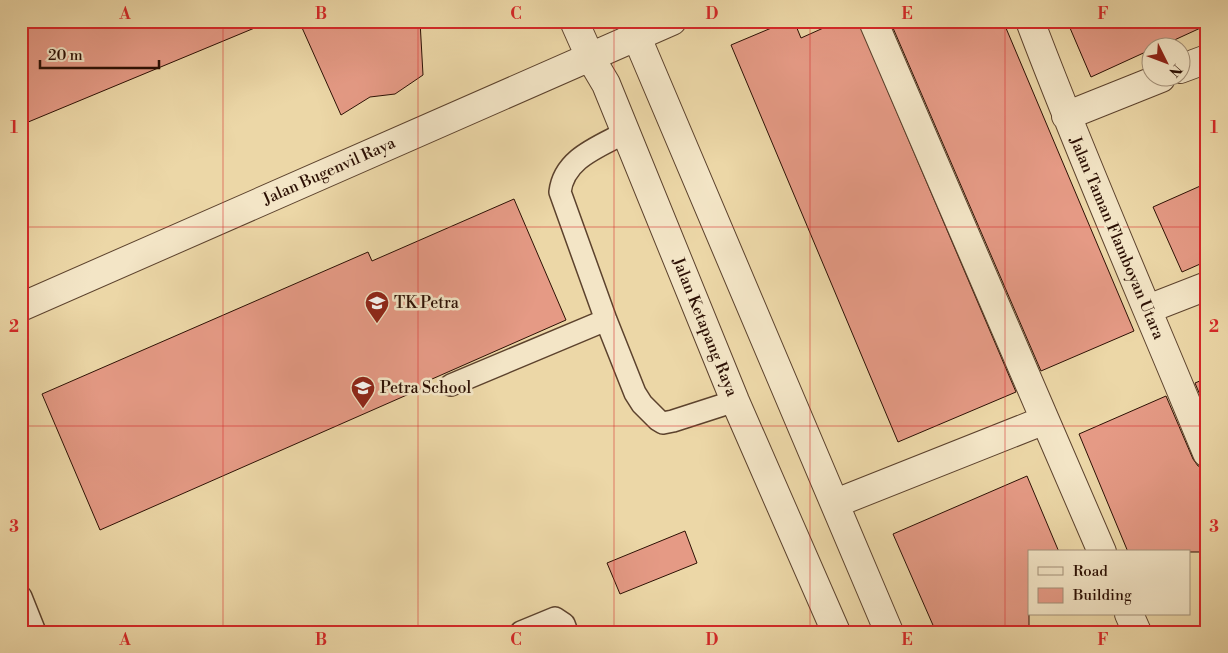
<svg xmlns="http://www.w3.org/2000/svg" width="1228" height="653" font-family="'Libre Bodoni',serif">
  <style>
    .building { fill: #e59a85; stroke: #2c1004 }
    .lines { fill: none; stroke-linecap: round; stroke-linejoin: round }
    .service-casing { stroke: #5c422d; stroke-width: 24 }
    .minor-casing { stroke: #5c422d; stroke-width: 30 }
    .service { stroke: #f3e5c6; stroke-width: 21 }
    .minor { stroke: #f3e5c6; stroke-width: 28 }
    .grid { fill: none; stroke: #d62828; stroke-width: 1; stroke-opacity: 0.55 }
    .labels { text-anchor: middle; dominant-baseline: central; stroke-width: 5; stroke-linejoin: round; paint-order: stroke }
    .street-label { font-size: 16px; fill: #2c1004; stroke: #f3e5c6 }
    .poi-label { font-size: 16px; fill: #2c1004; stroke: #f3e5c6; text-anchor: start }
    .neatline { fill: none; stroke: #d62828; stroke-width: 2 }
    .grid-label { font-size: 16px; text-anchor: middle; font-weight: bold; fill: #d62828 }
  </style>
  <rect width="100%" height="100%" fill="#ecd7a7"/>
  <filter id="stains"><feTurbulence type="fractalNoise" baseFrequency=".004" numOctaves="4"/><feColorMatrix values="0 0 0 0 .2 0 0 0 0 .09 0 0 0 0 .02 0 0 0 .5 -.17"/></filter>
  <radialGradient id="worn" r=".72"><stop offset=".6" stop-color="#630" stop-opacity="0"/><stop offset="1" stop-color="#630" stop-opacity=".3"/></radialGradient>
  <path class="building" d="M21 21H269V22L21 125Z
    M299 21H420L423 75 395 94 370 97 341 115Z
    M788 21H794L801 38 839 21H858L1016 392 898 442 731 45Z
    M890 21H1003L1134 331 1041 371Z
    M1067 21H1207V25L1157 48H1150V50L1091 77Z
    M1207 183V261L1182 272 1153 207Z
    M514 199 566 320 423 383 425 387 100 530 42 394 368 252 372 261Z
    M1207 378V412L1195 383Z
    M1166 396 1193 459 1198 466 1207 468V552H1128L1079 434Z
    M1027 476 1059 552H1029V632H936L893 534Z
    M685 531 697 563 620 594 607 563Z"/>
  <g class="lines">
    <defs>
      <path id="service" d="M626 132C599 147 564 158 560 192L606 320 635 393 642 404 658 420 663 423 673 421 735 401
        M451 385 606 320
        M21 597 35 632
        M521 632 555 618 564 624 567 632"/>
      <path id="minor" d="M574 21 590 57 606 84 735 401 836 632
        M630 21 889 632
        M873 21 1045 420
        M1030 21C1085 167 1148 309 1207 453
        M1180 69 1207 59
        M1066 116 1161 78
        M21 307 672 21
        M1148 309 1207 286
        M836 503 1045 420 1102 552
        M1129 614 1137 632"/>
    </defs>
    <use href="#service" class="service-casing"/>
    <use href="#minor" class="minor-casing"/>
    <use href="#service" class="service"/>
    <use href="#minor" class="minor"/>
  </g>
  <path class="grid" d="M223 21V632M418 21V632M614 21V632M810 21V632M1005 21V632M21 227H1207M21 426H1207"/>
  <defs>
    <symbol id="school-pin" viewBox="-11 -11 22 30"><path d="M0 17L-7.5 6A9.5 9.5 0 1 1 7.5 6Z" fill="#8f2418" stroke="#f3e5c6"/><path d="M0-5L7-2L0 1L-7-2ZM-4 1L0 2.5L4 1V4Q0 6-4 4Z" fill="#fff"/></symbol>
  </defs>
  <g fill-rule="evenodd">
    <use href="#school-pin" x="363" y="289" width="28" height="38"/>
    <use href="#school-pin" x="349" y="374" width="28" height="38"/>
  </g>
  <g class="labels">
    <g class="street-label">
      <text transform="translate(329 171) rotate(-24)">Jalan Bugenvil Raya</text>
      <text transform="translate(1117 238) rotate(67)">Jalan Taman Flamboyan Utara</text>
      <text transform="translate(705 327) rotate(68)">Jalan Ketapang Raya</text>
    </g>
    <g class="poi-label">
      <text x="394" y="303">TK Petra</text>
      <text x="380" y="388">Petra School</text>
    </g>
  </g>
  <rect width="1228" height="653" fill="none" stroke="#ecd7a7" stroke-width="55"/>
  <rect x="1028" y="550" width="162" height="65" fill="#f3e5c6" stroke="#a39078"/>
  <rect x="1038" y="567" width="25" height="8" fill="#f3e5c6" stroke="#a39078"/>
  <text x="1073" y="576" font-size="15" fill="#2c1004">Road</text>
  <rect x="1038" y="588" width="25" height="15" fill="#e59a85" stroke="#a39078"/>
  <text x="1073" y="600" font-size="15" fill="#2c1004">Building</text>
  <g transform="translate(1166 62) rotate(132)"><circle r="24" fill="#f3e5c6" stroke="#a39078"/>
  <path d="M0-4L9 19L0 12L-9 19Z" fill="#8f2418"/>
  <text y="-8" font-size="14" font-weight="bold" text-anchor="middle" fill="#2c1004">N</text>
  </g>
  <path d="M40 60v8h119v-8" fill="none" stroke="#2c1004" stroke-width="2.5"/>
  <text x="48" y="60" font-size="15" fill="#2c1004" stroke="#f3e5c6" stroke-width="4" paint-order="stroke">20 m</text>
  <rect x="28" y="28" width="1172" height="598" class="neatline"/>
  <g class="grid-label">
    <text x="125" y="19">A</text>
    <text x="321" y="19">B</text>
    <text x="516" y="19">C</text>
    <text x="712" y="19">D</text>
    <text x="907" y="19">E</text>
    <text x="1103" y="19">F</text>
    <text x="14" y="133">1</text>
    <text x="1214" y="133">1</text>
    <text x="14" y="332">2</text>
    <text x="1214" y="332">2</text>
    <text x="14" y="532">3</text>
    <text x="1214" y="532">3</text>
    <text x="125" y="645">A</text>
    <text x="321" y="645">B</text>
    <text x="516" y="645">C</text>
    <text x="712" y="645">D</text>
    <text x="907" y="645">E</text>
    <text x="1103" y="645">F</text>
  </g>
  <rect width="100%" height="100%" filter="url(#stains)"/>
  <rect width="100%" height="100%" fill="url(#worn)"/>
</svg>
